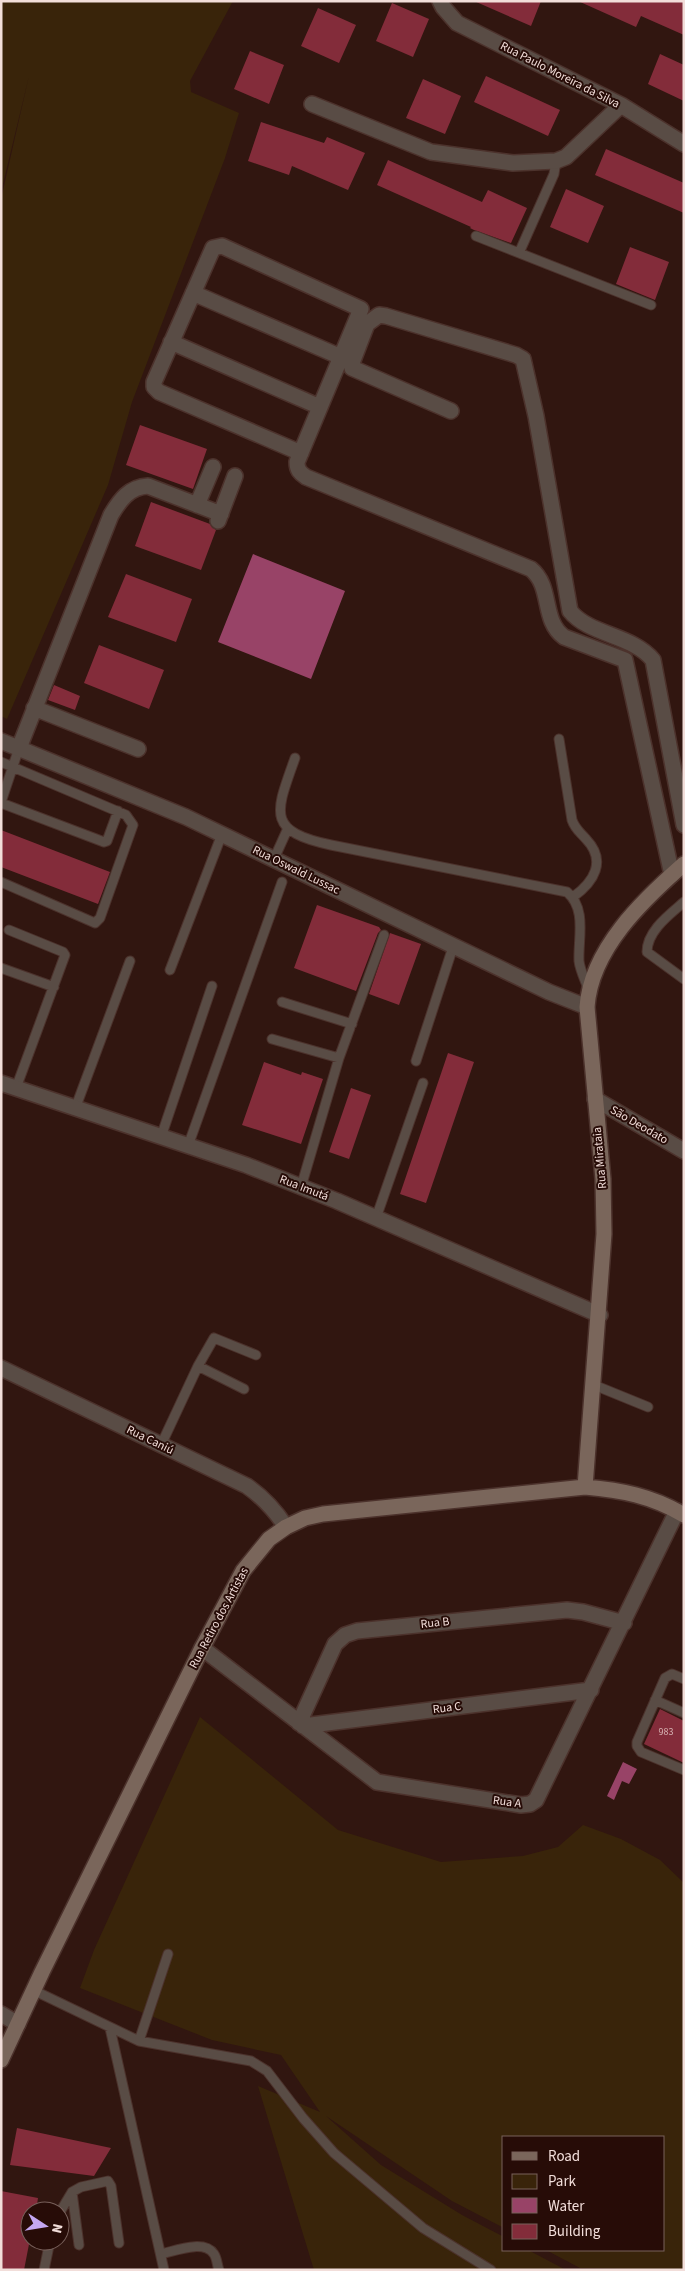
<svg xmlns="http://www.w3.org/2000/svg" width="685" height="2271" font-family="'Source Sans 3',sans-serif">
  <style>
    .green { fill: #39240a }
    .water { fill: #984367 }
    .building { fill: #832c3a }
    .lines { fill: none; stroke-linecap: round; stroke-linejoin: round }
    .lane-casing { stroke: #4c322c; stroke-width: 11 }
    .street-casing { stroke: #4c322c; stroke-width: 18 }
    .secondary-casing { stroke: #4c322c; stroke-width: 18 }
    .lane { stroke: #594c45; stroke-width: 9 }
    .street { stroke: #594c45; stroke-width: 15 }
    .secondary { stroke: #7a665b; stroke-width: 15 }
    .labels { text-anchor: middle; dominant-baseline: central; stroke-width: 4; stroke-linejoin: round; paint-order: stroke }
    .number-label { font-size: 10px; fill: #d6b2b2 }
    .street-label { font-size: 12px; fill: #f2deda; stroke: #270c07 }
  </style>
  <rect width="100%" height="100%" fill="#311610"/>
  <path class="green" d="M1 1H233L190 81 191 92 239 113 225 158 132 402 108 485 7 719 1 716V199L29 76 1 192Z
    M200 1717 338 1830 441 1862 523 1856 558 1847 583 1825 621 1839 660 1860 684 1883V2270L580 2268 546 2250H664V2137H504V2228L452 2201 326 2116 381 2165 462 2215 504 2237V2250H528L566 2270H314L258 2086 320 2112 281 2055 212 2040 80 1988 94 1950Z"/>
  <path class="water" d="M253 554 345 591 311 679 218 642Z
    M623 1762 637 1769 629 1784 622 1781 614 1800 607 1796Z"/>
  <path class="building" d="M474 1H541L531 26Z
    M578 1H684V35L641 16 636 27Z
    M392 3 429 19 413 57 376 41Z
    M318 8 356 25 339 63 301 46Z
    M250 51 284 65 269 104 234 89Z
    M660 54 684 65V101L648 84Z
    M486 76 560 110 548 136 474 102Z
    M423 79 461 96 445 134 406 118Z
    M261 122 324 143 327 137 365 153 348 190 292 166 289 175 248 161Z
    M606 149 684 183V213L595 175Z
    M388 160 482 202 488 190 527 208 511 243 474 230 470 228 471 227 377 185Z
    M566 189 604 206 588 243 550 227Z
    M630 247 669 262 655 300 616 284Z
    M140 425 207 449 193 489 126 465Z
    M151 502 210 524 216 530 201 570 135 546Z
    M126 574 192 599 176 642 108 617Z
    M99 645 164 670 149 709 84 683Z
    M54 685 80 696 75 710 48 700Z
    M1 830 110 872 98 904 1 867Z
    M317 905 379 927 381 930 378 933 356 991 294 968Z
    M390 933 421 944 399 1005 369 994Z
    M448 1053 474 1062 426 1203 400 1194Z
    M264 1062 301 1075 302 1072 323 1079 301 1144 242 1125Z
    M351 1088 371 1095 349 1159 329 1152Z
    M660 1709 684 1721V1763L644 1744Z
    M17 2128 111 2148 94 2176 10 2165Z
    M1 2191 38 2198 36 2211H30V2239L24 2270H1Z"/>
  <g class="lines">
    <defs>
      <path id="lane" d="M476 236 651 305
        M519 253 554 174 556 161
        M559 739 572 820C575 829 580 832 586 839 607 861 594 882 573 897
        M295 758C276 812 265 831 331 845L567 892C587 909 578 938 579 961 580 970 585 980 588 988
        M1 762 126 815 133 825 100 918 95 923 1 882
        M1 802 19 748
        M1 803 104 842 107 841 118 811
        M274 859 288 828
        M684 902C669 915 647 931 647 952L684 979
        M9 930 63 952 65 955 16 1088
        M1 968 54 987
        M170 970 222 834
        M282 1002 352 1024
        M272 1039 339 1058
        M416 1061 453 947
        M75 1109 130 961
        M161 1137 212 986
        M188 1146 282 882
        M301 1187 339 1058 384 935
        M376 1218 423 1083
        M198 1366 244 1389
        M594 1385 648 1407
        M161 1445 198 1366 214 1338 256 1355
        M684 1679 672 1674 665 1678 637 1742V1746L641 1752 684 1770
        M655 1700 684 1713
        M33 1990 139 2041 251 2061 267 2071 303 2118 334 2153 423 2228 491 2270
        M110 2028 164 2270
        M139 2041 168 1954
        M72 2192 79 2245
        M60 2212 72 2192 81 2187 108 2181 111 2186 119 2243
        M161 2254C175 2251 204 2239 214 2254 217 2258 217 2265 219 2270
        M44 2270 50 2241"/>
      <path id="street" d="M440 1 443 7 457 23 621 105 684 144
        M312 104 431 152 513 163 556 161 566 157 621 105
        M193 293 341 357
        M171 342 320 407
        M451 411 352 368V363L367 324 379 315 386 316 516 355 523 359 536 416 570 611C589 635 633 635 653 660L684 825
        M301 453 159 392 154 387V382L213 248 222 246 361 309 297 462C297 470 300 473 306 477L531 569C553 587 541 620 564 637L625 660 672 875
        M197 505 213 467
        M218 521 235 476
        M34 708 138 749
        M1 741 186 817 549 992 587 1007
        M19 748 111 515C120 500 129 487 148 486L221 514
        M1 1083 246 1165 337 1201 600 1315
        M595 1099 684 1151
        M1 1368 247 1486C264 1498 275 1510 286 1527
        M202 1648 377 1782 521 1805 530 1804 536 1800 677 1511
        M299 1723 335 1644 345 1635 357 1631 567 1610 583 1612 624 1623
        M303 1726 591 1690
        M1 2014 18 2024"/>
      <path id="secondary" d="M585 1487 604 1234 603 1179 587 1007C591 949 643 900 684 864
        M1 2060 42 1972 202 1648 243 1571 269 1539 286 1527 305 1518 323 1514 585 1487C621 1490 652 1496 684 1515"/>
    </defs>
    <use href="#lane" class="lane-casing"/>
    <use href="#street" class="street-casing"/>
    <use href="#secondary" class="secondary-casing"/>
    <use href="#lane" class="lane"/>
    <use href="#street" class="street"/>
    <use href="#secondary" class="secondary"/>
  </g>
  <g class="labels">
    <g class="number-label">
      <text x="666" y="1732">983</text>
    </g>
    <g class="street-label">
      <text transform="translate(560 75) rotate(27)">Rua Paulo Moreira da Silva</text>
      <text transform="translate(296 870) rotate(26)">Rua Oswald Lussac</text>
      <text transform="translate(639 1125) rotate(30)">São Deodato</text>
      <text transform="translate(600 1158) rotate(-95)">Rua Mirataia</text>
      <text transform="translate(304 1188) rotate(21)">Rua Imutá</text>
      <text transform="translate(150 1440) rotate(26)">Rua Caniú</text>
      <text transform="translate(219 1618) rotate(-62)">Rua Retiro dos Artistas</text>
      <text transform="translate(435 1623) rotate(-6)">Rua B</text>
      <text transform="translate(447 1708) rotate(-7)">Rua C</text>
      <text transform="translate(507 1802) rotate(7)">Rua A</text>
    </g>
  </g>
  <rect width="685" height="2271" fill="none" stroke="#f2deda" stroke-width="5"/>
  <rect x="502" y="2136" width="162" height="115" fill="#270c07" stroke="#78605b"/>
  <rect x="512" y="2152" width="25" height="8" fill="#7a665b" stroke="#78605b"/>
  <text x="548" y="2161" font-size="15" fill="#f2deda">Road</text>
  <rect x="512" y="2174" width="25" height="15" fill="#39240a" stroke="#78605b"/>
  <text x="548" y="2186" font-size="15" fill="#f2deda">Park</text>
  <rect x="512" y="2198" width="25" height="15" fill="#984367" stroke="#78605b"/>
  <text x="548" y="2211" font-size="15" fill="#f2deda">Water</text>
  <rect x="512" y="2224" width="25" height="15" fill="#832c3a" stroke="#78605b"/>
  <text x="548" y="2236" font-size="15" fill="#f2deda">Building</text>
  <g transform="translate(45 2226) rotate(102)"><circle r="24" fill="#270c07" stroke="#78605b"/>
  <path d="M0-4L9 19L0 12L-9 19Z" fill="#c4a7f1"/>
  <text y="-8" font-size="14" font-weight="bold" text-anchor="middle" fill="#f2deda">N</text>
  </g>
</svg>
